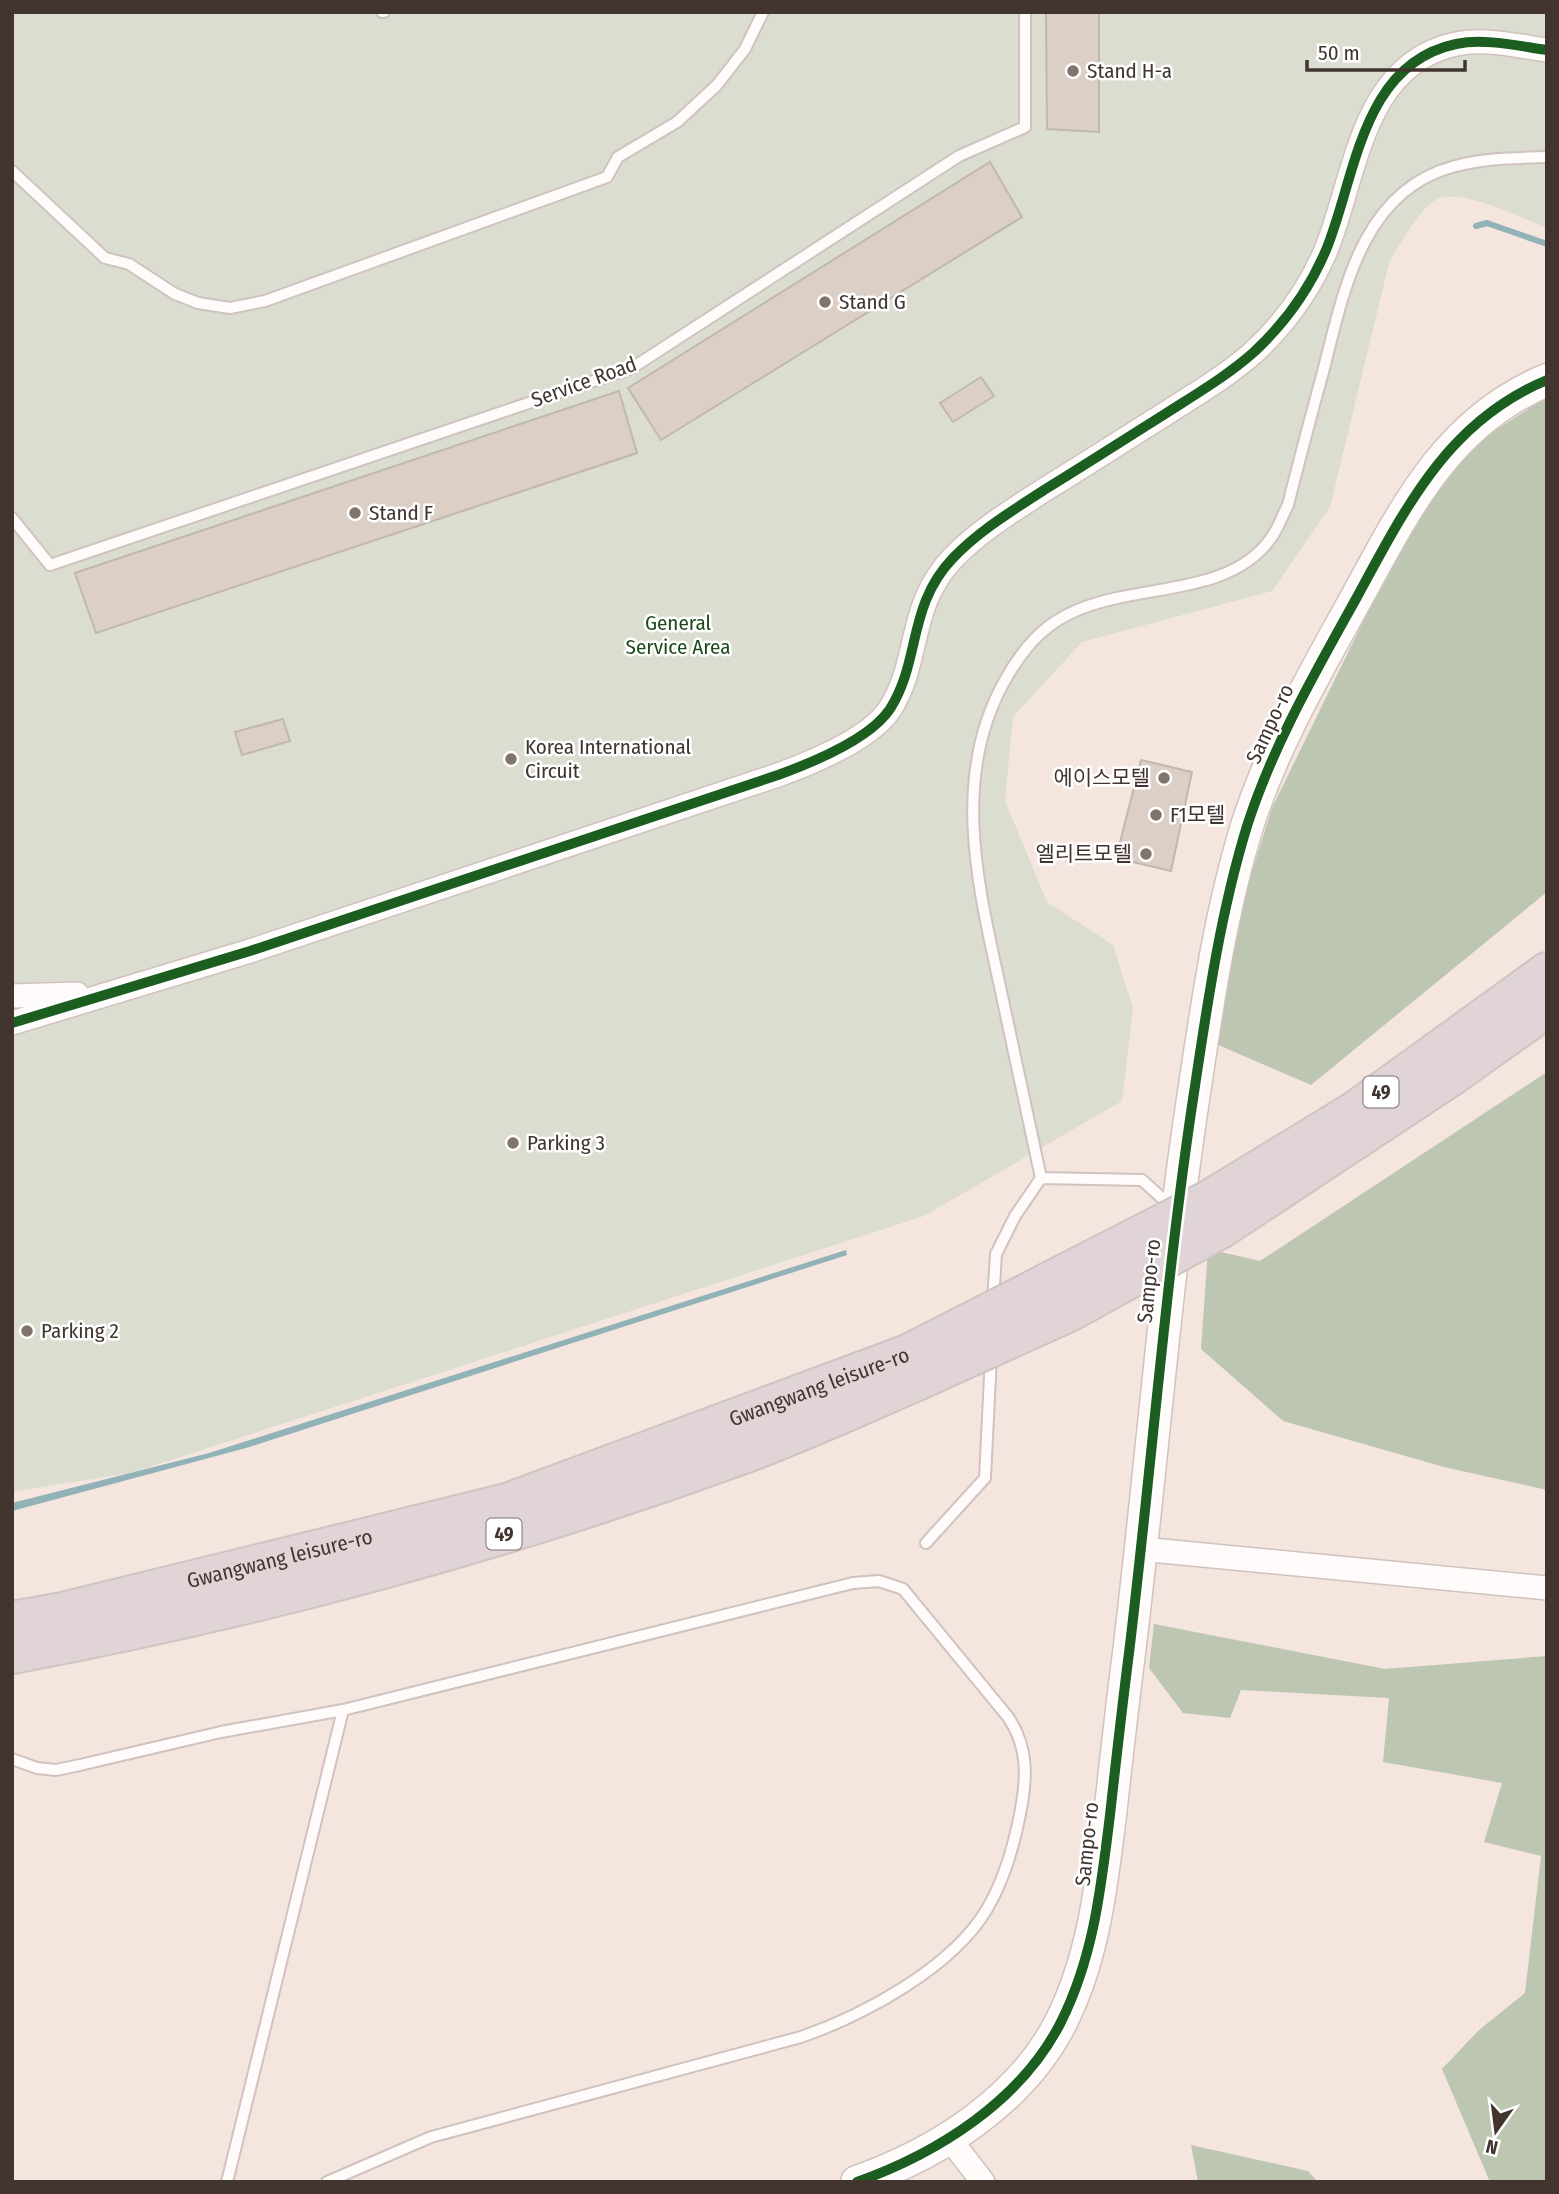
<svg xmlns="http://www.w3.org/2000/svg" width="1559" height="2194" font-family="'Fira Sans Condensed','Noto Sans KR',sans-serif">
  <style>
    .green { fill: #daddcf }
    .forest { fill: #bcc6b0 }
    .water { fill: #91b2b6 }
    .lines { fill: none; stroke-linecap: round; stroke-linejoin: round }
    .stream { stroke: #91b2b6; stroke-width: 6 }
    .building { fill: #dcd0c6; stroke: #c2b7af; stroke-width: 2 }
    .lane-casing { stroke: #d0c2be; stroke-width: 14 }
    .street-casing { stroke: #d0c2be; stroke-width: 26 }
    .secondary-casing { stroke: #d0c2be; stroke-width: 35 }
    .highway-casing { stroke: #cec5c3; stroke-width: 42 }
    .lane { stroke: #fefbfa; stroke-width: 10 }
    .street { stroke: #fefbfa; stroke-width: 23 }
    .secondary { stroke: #fefbfa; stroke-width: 32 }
    .highway { stroke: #e0d4d6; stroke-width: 38 }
    .highway-bridge-casing { stroke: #cec5c3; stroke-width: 42; stroke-linecap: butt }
    .highway-bridge { stroke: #e0d4d6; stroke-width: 38 }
    .cycleway-casing { stroke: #fff; stroke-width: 15 }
    .cycleway { stroke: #1b5e20; stroke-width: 10 }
    .poi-dot { fill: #81736d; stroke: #fff; stroke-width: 2.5 }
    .labels { text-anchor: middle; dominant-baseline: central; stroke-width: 5; stroke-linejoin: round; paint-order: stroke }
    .shield { fill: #fff; stroke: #7b726e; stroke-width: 2 }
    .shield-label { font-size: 19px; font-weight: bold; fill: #423530 }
    .poi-label { font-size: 21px; fill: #423530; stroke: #fff; text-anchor: start }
    .street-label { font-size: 21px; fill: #423530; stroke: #fff }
    .park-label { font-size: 21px; fill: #1e491b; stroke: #fff }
  </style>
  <rect width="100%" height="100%" fill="#f5e5df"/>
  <path class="green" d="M12 12H1547V228C1522 218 1457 185 1434 201 1417 213 1399 245 1389 263L1330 507 1272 591 1082 642 1013 717 1005 801 1047 902 1113 945 1133 1008 1122 1101 924 1216 134 1472 12 1492Z"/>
  <path class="forest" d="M1547 397V892L1311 1085 1216 1044 1237 919 1272 808 1405 536 1468 448Z
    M1547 1072V1490L1444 1467 1283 1421 1201 1349 1208 1249 1260 1261Z
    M1154 1624 1385 1669 1547 1656V2182H1490L1442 2069 1479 2030 1525 1993 1541 1856 1484 1842 1502 1783 1383 1762 1389 1698 1241 1690 1230 1718 1183 1713 1149 1668Z
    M1191 2145 1308 2171 1318 2182H1198Z"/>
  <path class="water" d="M846 1250 847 1255 246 1448 12 1511V1503L209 1453Z"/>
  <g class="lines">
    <path class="stream" d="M1476 226 1487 223 1547 244"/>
  </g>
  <path class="building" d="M1046 12H1099V132L1047 129Z
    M990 162 1022 217 661 440 628 388Z
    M981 377 994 396 953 422 940 403Z
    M619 391 637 453 96 633 75 573Z
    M283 719 290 741 242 755 235 732Z
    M1141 760 1192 772 1171 871 1116 858Z"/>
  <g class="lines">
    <defs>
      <path id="lane" d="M382 12H384
        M12 171 105 258 129 264 175 294 198 303 230 308 265 301 607 177 618 157 677 122 717 85 745 49 763 12
        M12 518 50 565 632 368 959 156 1025 127V12
        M1041 1178 1142 1180 1174 1209
        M993 1302 996 1254 1015 1216 1041 1178C1028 1117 1015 1057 1002 996 980 893 949 781 1004 682 1032 631 1061 610 1117 598 1169 586 1238 586 1271 538 1278 529 1282 516 1288 505 1299 461 1311 416 1323 372 1343 294 1361 192 1452 167 1482 158 1515 158 1547 157
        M926 1543 985 1478 991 1356
        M12 1759 37 1768 56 1770 80 1765 221 1732 343 1710 853 1583 879 1581 903 1589 1008 1717C1029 1748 1027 1779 1020 1814 1014 1845 1003 1882 987 1909 952 1968 864 2015 801 2037L431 2137 327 2182
        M227 2182 343 1710"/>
      <path id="street" d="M12 996 77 994
        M12 1023 250 951 778 775C811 763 870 739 890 709 921 660 907 606 953 558 980 530 1012 511 1044 490 1085 465 1125 439 1165 414 1196 394 1227 376 1254 352 1284 324 1310 288 1326 250 1356 177 1361 64 1456 44 1485 38 1518 46 1547 50
        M1141 1549 1547 1588
        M949 2138 983 2182"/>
      <path id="secondary" d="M857 2182C938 2153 1021 2101 1061 2022 1094 1956 1101 1887 1110 1815 1116 1761 1122 1707 1129 1653 1152 1464 1166 1274 1195 1086 1208 999 1221 911 1247 826 1273 745 1316 671 1357 597 1406 507 1448 421 1547 380"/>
      <g id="highway">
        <path d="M1209 1200 1355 1111 1547 972"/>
        <path d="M1222 1228 1453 1075 1547 1008"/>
        <path id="s1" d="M12 1621 63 1612 507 1503 908 1354"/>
        <path d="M12 1654C259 1608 502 1542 738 1456 799 1434 859 1406 919 1380"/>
      </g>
    </defs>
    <use href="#lane" class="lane-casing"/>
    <use href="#street" class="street-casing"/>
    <use href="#secondary" class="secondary-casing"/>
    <use href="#highway" class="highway-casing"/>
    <use href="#lane" class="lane"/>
    <use href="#street" class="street"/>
    <use href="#secondary" class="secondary"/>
    <use href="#highway" class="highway"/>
    <defs>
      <path id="highway-bridge" d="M908 1354 1209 1200
        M919 1380 1069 1312 1222 1228"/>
    </defs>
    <use href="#highway-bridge" class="highway-bridge-casing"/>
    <use href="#highway-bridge" class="highway-bridge"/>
    <defs>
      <path id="cycleway" d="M12 1023 250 951 778 775C811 763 870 739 890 709 921 660 907 606 953 558 980 530 1012 511 1044 490 1085 465 1125 439 1165 414 1196 394 1227 376 1254 352 1284 324 1310 288 1326 250 1356 177 1361 64 1456 44 1485 38 1518 46 1547 50
        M857 2182C938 2153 1021 2101 1061 2022 1094 1956 1101 1887 1110 1815 1116 1761 1122 1707 1129 1653 1152 1464 1166 1274 1195 1086 1208 999 1221 911 1247 826 1273 745 1316 671 1357 597 1406 507 1448 421 1547 380"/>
    </defs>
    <use href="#cycleway" class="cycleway-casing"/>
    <use href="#cycleway" class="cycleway"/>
  </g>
  <g class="poi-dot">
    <circle cx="1073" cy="71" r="7"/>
    <circle cx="825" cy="302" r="7"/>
    <circle cx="355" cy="513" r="7"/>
    <circle cx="511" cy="759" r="7"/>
    <circle cx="1164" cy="778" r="7"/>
    <circle cx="1156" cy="815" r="7"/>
    <circle cx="1146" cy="854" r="7"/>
    <circle cx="513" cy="1143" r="7"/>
    <circle cx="27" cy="1331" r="7"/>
  </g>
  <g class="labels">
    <g class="shield">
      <rect x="1363.5" y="1076.5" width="35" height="31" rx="5"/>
      <rect x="486.5" y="1518.5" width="35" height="31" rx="5"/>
    </g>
    <g class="shield-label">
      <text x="1381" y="1092">49</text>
      <text x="504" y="1534">49</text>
    </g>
    <g class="poi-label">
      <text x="1087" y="71">Stand H-a</text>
      <text x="839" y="302">Stand G</text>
      <text x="369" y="513">Stand F</text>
      <text x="525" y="747">Korea International<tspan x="525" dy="24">Circuit</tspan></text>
      <text x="1150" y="778" text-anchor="end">에이스모텔</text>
      <text x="1170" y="815">F1모텔</text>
      <text x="1132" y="854" text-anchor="end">엘리트모텔</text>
      <text x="527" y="1143">Parking 3</text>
      <text x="41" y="1331">Parking 2</text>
    </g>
    <g class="street-label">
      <text transform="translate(584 382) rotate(-20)">Service Road</text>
      <text transform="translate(1270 724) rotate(-65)">Sampo-ro</text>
      <text transform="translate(1149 1281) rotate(-84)">Sampo-ro</text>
      <text stroke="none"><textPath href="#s1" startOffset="842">Gwangwang leisure-ro</textPath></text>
      <text stroke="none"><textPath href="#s1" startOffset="275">Gwangwang leisure-ro</textPath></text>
      <text transform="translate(1087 1844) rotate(-84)">Sampo-ro</text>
    </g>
    <g class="park-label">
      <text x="678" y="623">General<tspan x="678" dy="24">Service Area</tspan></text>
    </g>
  </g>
  <rect width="1559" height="2194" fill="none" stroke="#423530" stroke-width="28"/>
  <g transform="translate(1496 2131) rotate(194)" stroke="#ffffff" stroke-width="5" paint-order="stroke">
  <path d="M0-5L12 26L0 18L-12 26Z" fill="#423530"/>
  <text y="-10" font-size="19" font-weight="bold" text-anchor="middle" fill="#423530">N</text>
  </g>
  <path d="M1307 60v10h158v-10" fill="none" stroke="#423530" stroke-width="3.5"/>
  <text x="1318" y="60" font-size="21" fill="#423530" stroke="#ffffff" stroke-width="5" paint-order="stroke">50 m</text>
</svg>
